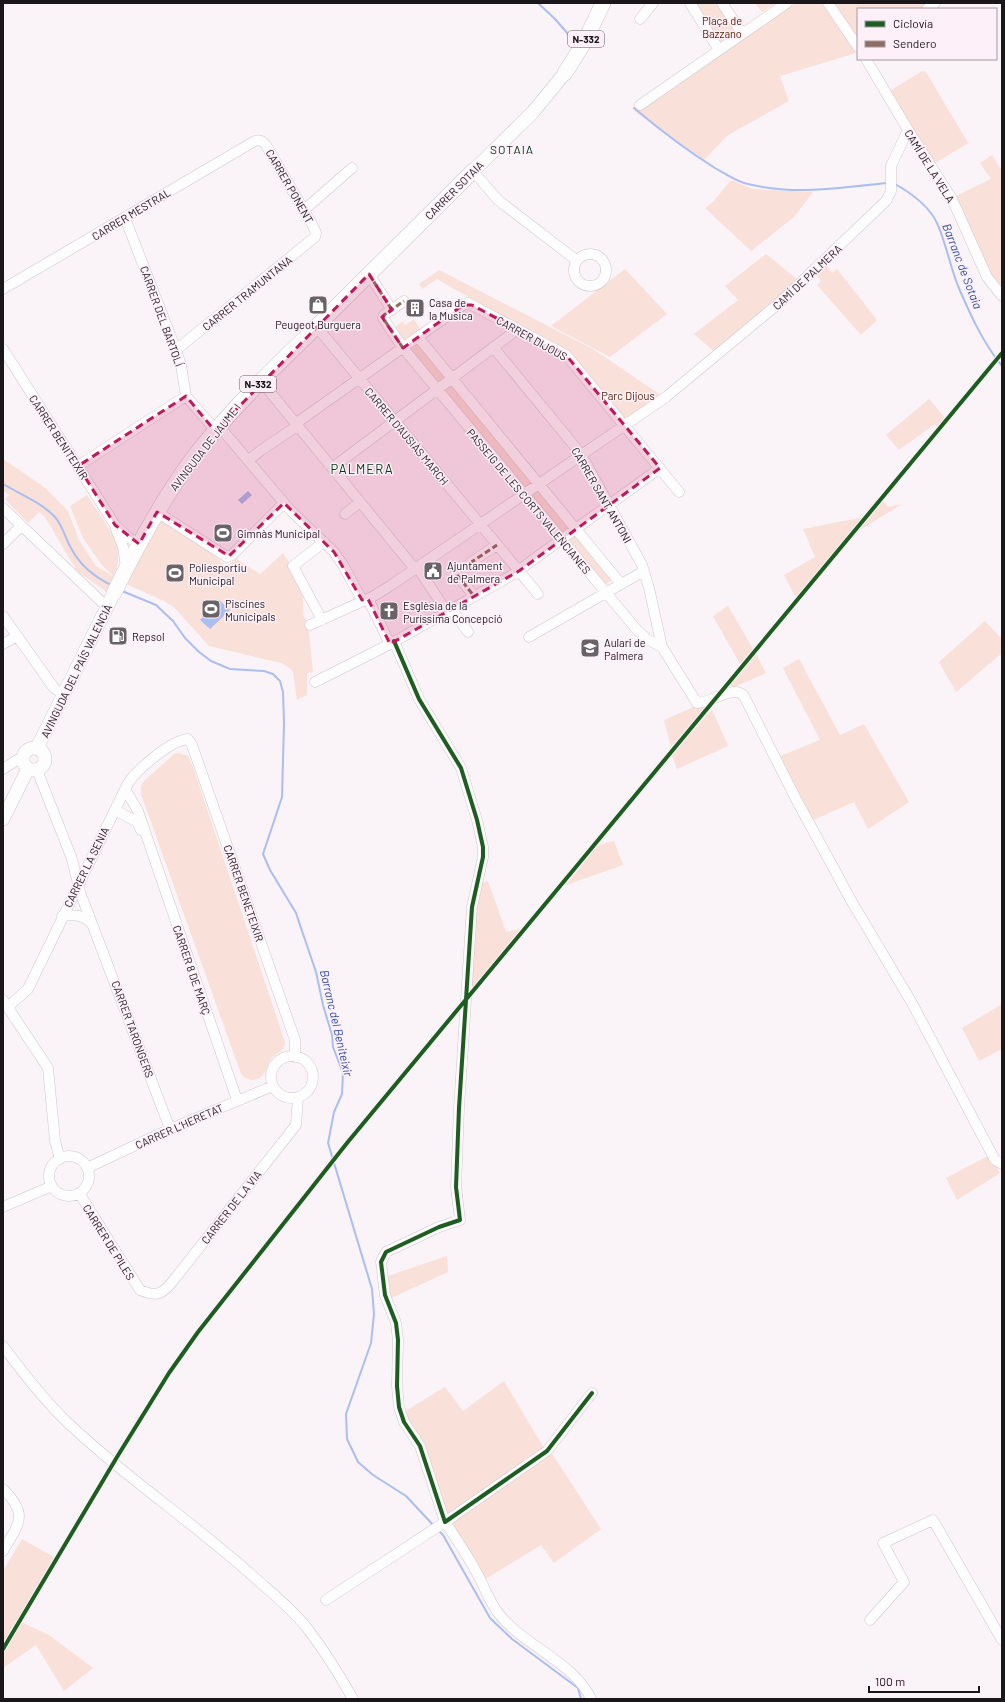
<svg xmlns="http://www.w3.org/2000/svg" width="1005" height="1702" font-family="Barlow,sans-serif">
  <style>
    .green { fill: #f9e0d9 }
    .water { fill: #abbef0 }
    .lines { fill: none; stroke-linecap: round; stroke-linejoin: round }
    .stream { stroke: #abbef0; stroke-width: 2 }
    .minor-casing { stroke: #cdc8cc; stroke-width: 11 }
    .major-casing { stroke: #cdc8cc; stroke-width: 14 }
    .highway-casing { stroke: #cdc8cc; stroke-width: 16 }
    .minor { stroke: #fefdfe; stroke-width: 10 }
    .major { stroke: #fefdfe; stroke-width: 13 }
    .highway { stroke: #fefdfe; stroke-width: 15 }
    .quiet { stroke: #8d6e63; stroke-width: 3; stroke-dasharray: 6 3; stroke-linecap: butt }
    .cycleway-casing { stroke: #fdf0f9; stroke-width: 6 }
    .cycleway { stroke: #1b5e20; stroke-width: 4 }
    .marked { fill: #c2185b; fill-opacity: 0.2; stroke: #c2185b; stroke-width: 3; stroke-dasharray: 8 5; stroke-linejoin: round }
    .labels { text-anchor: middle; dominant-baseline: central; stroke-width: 3; stroke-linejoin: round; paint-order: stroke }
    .shield { fill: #fdf0f9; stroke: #5f575c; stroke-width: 1 }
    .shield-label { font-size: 10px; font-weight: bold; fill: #1b1619 }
    .park-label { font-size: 11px; fill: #4f1e03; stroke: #fdf0f9 }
    .street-label { font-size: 11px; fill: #1b1619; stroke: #fdf0f9 }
    .poi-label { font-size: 11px; fill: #1b1619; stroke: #fdf0f9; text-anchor: start }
    .neighbourhood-label { font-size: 12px; letter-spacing: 1px; fill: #053916; stroke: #fdf0f9 }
    .water-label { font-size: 12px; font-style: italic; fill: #2f4d9f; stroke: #fdf0f9 }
    .quarter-label { font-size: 13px; letter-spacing: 1px; fill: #053916; stroke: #fdf0f9 }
  </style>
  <rect width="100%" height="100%" fill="#faf3f8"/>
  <path class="green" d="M693 3H719L736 32 723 41 720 42Z
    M755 3H776L762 12Z
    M796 3H824L856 53 780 76 789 101 728 135 704 160 634 111Z
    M831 3H932L923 9H858V41Z
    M922 71 926 72 968 143 932 165 888 92Z
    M992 155 1002 171V293L991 280 956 196 991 179 980 163Z
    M731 180 753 189 813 192 794 217 751 251 705 208 713 202Z
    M766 254 799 281 717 354 694 334 738 300 725 286Z
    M825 264 832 273 837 269 877 320 861 335 817 285 821 281 816 274Z
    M625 269 667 314 610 357 551 326Z
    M439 270 593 349 662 396 625 420 575 358 437 279 422 289 419 284Z
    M414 319 420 329 402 341 394 328 403 321 405 325Z
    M417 340 447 377 437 385 407 348Z
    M453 383 534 482 523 489 443 391Z
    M929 399 945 418 937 427 935 424 899 450 886 435Z
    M3 459 44 487 68 511 79 540 96 566 113 576 101 564 83 538 70 506 87 495 116 539C121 559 117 574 107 592L77 571 45 517 39 512 28 523 5 499 10 495 3 491Z
    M539 488 571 527 561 535 528 496Z
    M883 501 888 507 902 504 857 532Z
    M864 517 796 598 784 575 815 557 803 529Z
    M160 520C183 531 209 547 226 567L235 558 260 574 283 553 291 565 307 596 303 598V615L308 623 313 672 307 673V695L297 700 293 672 290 668 281 663 209 646 174 607 164 601 126 584Z
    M576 534 612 580 604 585 567 541Z
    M728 606 753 649 741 666 713 616Z
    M985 621 1002 639V653L956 692 939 662Z
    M756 654 766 673 732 688 730 684Z
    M799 659 840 735 864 724 909 802 868 829 854 802 811 821 778 757 820 740 783 668Z
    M698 705 704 710 671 747 664 720Z
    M712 709 728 746 677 769 672 755Z
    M179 753 188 756 193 767 285 1042C285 1051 277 1052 272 1058 268 1063 267 1070 263 1075 256 1083 244 1081 240 1071L141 794V787L143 782 174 754Z
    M614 841 623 865 566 885 598 845Z
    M488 881 506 932 524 928 469 994 475 908 482 883Z
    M1002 1004V1049L979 1061 962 1028Z
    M990 1155 1000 1173 957 1200 946 1178Z
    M447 1256 448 1272 389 1299 385 1277Z
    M504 1381 544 1448 551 1452 601 1529 554 1563 541 1545 484 1580 447 1513 404 1412 445 1387 463 1411Z
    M22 1539 54 1557 3 1646V1571Z
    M21 1622 49 1635 93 1668 64 1691 36 1645 3 1668V1654Z"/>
  <path class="water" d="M248 491 252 495 242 504 238 500Z
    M219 600 230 610 210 629 200 620Z"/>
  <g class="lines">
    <path class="stream" d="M538 3 555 19 576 43
      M634 108C660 130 686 150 715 168 724 173 734 180 744 183 791 196 840 188 887 183
      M895 184C911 193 929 206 937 223 946 243 950 266 958 286 970 314 983 343 1002 366
      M3 484C20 494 42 503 55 517 63 526 65 538 71 548 79 564 95 577 111 585
      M122 591 156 605 173 621 185 638 199 652 211 661 230 669 264 671 273 674 280 681 283 692 284 723 282 797 263 854 270 870 296 913 302 931 316 972 323 1005 332 1035 333 1047 343 1073 342 1094 334 1112 328 1143 372 1289 374 1314 371 1343 346 1414 347 1439 358 1462 373 1475 406 1496 434 1526
      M438 1530 443 1535 490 1618 512 1639 578 1688 581 1699"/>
    <defs>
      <path id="minor" d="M690 3 719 50
        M722 3 742 33
        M828 3 858 47
        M927 9 935 3
        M640 19 653 3
        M866 59 908 130 952 199 987 277 1002 296
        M640 105 787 3
        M473 171 498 200 576 260
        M304 210 352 168
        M125 218 176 350 181 365 186 396 216 431
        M574 270a16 16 0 1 1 32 0a16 16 0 1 1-32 0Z
        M369 274 392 310
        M3 289 253 142C258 139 262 140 266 145L313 226 316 233 315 237 176 350
        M404 301 384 315 383 318 403 348 637 630 647 639 662 647
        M316 326 538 594
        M418 337 621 584
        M493 347 581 454 642 565 649 588 662 647 697 703C712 703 734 684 744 696L797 801 852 902 912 1003 995 1160 1002 1164
        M3 349 115 525 129 538 139 544
        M261 381 415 569
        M295 424 463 305 468 303 566 355 679 492
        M219 426 290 510 334 552 343 565 362 600
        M249 460 260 451 297 426
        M78 466 186 396
        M332 468 518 329
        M3 508 107 607
        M157 512 227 557 232 555 284 503
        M345 514 360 502
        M116 529 123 547 126 567
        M3 544 21 526
        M470 563 497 545
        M417 567 447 612
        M457 575 474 596
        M368 599 390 644
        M451 609 468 632
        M3 616 54 688 64 695
        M322 620 293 566 324 542
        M310 625 372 597 390 586 666 397 778 304 886 201 891 191V166L908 130
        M529 637 644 571
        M394 641 419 699 461 768 477 820 483 847V857L472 907 459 1108 456 1187 460 1220 439 1227 386 1252 381 1262 385 1295 396 1323 398 1340 397 1386 399 1407 404 1422 420 1446 445 1522 547 1451 592 1393
        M3 644 17 636
        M315 682 390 644 512 575 660 468
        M3 769 17 760 22 759
        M37 770 72 859 80 892 170 1129
        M125 789 138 811 237 1100
        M115 810 137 822 141 830
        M62 916C75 914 83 915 92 924
        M3 1000 48 1068 55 1141 60 1159
        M8 1007 28 989 128 783C138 769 171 740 188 739L192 745 295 1040V1057
        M271 1077a21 21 0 1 1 42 0a21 21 0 1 1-42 0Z
        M49 1176a20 20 0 1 1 40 0a20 20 0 1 1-40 0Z
        M87 1168 170 1129 273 1086
        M79 1193 140 1290C156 1297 162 1295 173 1281L296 1125 298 1097
        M3 1207 52 1186
        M3 1346C23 1373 43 1399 67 1422 126 1478 194 1523 254 1577 272 1593 292 1609 307 1628 324 1650 339 1674 353 1699
        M3 1489C29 1515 19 1523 3 1551
        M326 1600 445 1522C457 1540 470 1559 480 1579 486 1591 491 1604 499 1614 523 1645 576 1664 591 1699
        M870 1620 904 1582 883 1543 933 1520 1002 1640"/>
      <path id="major" d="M473 171 533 112 565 73
        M23 759a11 11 0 1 1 22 0a11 11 0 1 1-22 0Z
        M37 748 114 593
        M3 819 28 769"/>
      <path id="highway" d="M565 73 585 41 603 3
        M114 593C137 546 162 500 193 458 230 410 274 368 317 326 369 274 421 223 473 171"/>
    </defs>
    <use href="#minor" class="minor-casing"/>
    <use href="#major" class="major-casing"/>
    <use href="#highway" class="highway-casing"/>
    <use href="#minor" class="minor"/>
    <use href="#major" class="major"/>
    <use href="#highway" class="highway"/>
    <path class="quiet" d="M369 274 392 310
      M403 348 383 318 384 315 404 301
      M470 563 497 545
      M457 575 474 596"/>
    <defs>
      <path id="cycleway" d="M394 641 419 699 461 768 477 820 483 847V857L472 907 459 1108 456 1187 460 1220 439 1227 386 1252 381 1262 385 1295 396 1323 398 1340 397 1386 399 1407 404 1422 420 1446 445 1522 547 1451 592 1393
        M3 1649 117 1457 169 1373 198 1332 347 1143 1002 353"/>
    </defs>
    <use href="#cycleway" class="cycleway-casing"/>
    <use href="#cycleway" class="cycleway"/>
  </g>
  <path class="marked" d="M369 274 392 310 382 317 403 348 463 305H472L566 355 660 468 519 571 390 644 368 599 362 600 334 552 284 503 229 556 157 512 139 544 115 525 78 466 186 396 215 431Z"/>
  <defs>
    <symbol id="shop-square" viewBox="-11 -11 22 22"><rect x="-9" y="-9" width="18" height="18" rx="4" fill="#696367" stroke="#fdf0f9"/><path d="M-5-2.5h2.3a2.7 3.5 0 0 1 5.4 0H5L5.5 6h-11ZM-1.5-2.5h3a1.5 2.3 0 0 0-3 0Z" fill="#fff"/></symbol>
    <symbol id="building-square" viewBox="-11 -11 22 22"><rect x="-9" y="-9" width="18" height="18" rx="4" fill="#696367" stroke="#fdf0f9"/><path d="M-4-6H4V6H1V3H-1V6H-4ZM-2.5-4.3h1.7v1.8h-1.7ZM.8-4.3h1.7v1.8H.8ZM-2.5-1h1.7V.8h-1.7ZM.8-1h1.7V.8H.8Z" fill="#fff"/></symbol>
    <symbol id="stadium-square" viewBox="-11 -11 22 22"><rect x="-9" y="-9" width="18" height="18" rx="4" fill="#696367" stroke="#fdf0f9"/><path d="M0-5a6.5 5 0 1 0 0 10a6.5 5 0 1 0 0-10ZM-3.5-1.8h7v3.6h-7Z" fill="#fff"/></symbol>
    <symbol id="civic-square" viewBox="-11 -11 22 22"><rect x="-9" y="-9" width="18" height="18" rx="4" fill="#696367" stroke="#fdf0f9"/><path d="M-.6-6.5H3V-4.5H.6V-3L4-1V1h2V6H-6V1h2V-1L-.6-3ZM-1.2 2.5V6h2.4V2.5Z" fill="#fff"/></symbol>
    <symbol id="church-square" viewBox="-11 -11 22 22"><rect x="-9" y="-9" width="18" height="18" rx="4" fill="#696367" stroke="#fdf0f9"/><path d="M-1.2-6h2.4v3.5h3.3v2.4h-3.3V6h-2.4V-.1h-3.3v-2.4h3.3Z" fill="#fff"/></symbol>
    <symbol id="fuel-square" viewBox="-11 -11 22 22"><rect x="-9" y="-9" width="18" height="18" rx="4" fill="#696367" stroke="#fdf0f9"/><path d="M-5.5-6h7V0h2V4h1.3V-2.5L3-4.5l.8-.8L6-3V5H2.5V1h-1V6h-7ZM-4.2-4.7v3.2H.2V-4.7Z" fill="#fff"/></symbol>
    <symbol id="school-square" viewBox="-11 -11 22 22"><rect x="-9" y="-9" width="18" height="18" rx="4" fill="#696367" stroke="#fdf0f9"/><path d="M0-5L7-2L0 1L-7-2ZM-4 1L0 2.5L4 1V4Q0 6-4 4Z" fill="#fff"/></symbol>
  </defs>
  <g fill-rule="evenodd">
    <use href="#shop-square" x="307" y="294" width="22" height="22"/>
    <use href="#building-square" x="404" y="297" width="22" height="22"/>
    <use href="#stadium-square" x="212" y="522" width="22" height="22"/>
    <use href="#civic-square" x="422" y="560" width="22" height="22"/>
    <use href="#stadium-square" x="164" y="562" width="22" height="22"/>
    <use href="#stadium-square" x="200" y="598" width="22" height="22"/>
    <use href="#church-square" x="378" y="600" width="22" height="22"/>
    <use href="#fuel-square" x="107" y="625" width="22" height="22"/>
    <use href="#school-square" x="579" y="637" width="22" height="22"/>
  </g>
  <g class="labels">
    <g class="shield">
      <rect x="568" y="31" width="36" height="16" rx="3"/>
      <rect x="240" y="376" width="36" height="16" rx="3"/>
    </g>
    <g class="shield-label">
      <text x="586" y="39">N-332</text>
      <text x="258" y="384">N-332</text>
    </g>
    <g class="park-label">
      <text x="722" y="20">Plaça de<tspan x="722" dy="13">Bazzano</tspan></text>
      <text x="628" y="395">Parc Dijous</text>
    </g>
    <g class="street-label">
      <text transform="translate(930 166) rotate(58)">CAMÍ DE LA VELA</text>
      <text transform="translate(290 186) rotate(60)">CARRER PONENT</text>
      <text transform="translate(454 190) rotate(-45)">CARRER SOTAIA</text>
      <text transform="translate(131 214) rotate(-31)">CARRER MESTRAL</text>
      <text transform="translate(807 277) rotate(-43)">CAMÍ DE PALMERA</text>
      <text transform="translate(247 293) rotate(-39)">CARRER TRAMUNTANA</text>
      <text transform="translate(162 316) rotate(70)">CARRER DEL BARTOLÍ</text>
      <text transform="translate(532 338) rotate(29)">CARRER DIJOUS</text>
      <text transform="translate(407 436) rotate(50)">CARRER D'AUSIÀS MARCH</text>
      <text transform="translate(59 437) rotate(57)">CARRER BENITEIXIR</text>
      <text transform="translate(205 447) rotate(-52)">AVINGUDA DE JAUME I</text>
      <text transform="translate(602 495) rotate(60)">CARRER SANT ANTONI</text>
      <text transform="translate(529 501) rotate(50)">PASSEIG DE LES CORTS VALENCIANES</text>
      <text transform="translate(76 671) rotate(-64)">AVINGUDA DEL PAÍS VALENCIÀ</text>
      <text transform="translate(86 867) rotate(-64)">CARRER LA SENIA</text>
      <text transform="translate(244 893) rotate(71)">CARRER BENETEIXIR</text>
      <text transform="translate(192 970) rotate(71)">CARRER 8 DE MARÇ</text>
      <text transform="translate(133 1029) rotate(70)">CARRER TARONGERS</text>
      <text transform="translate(179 1126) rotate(-24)">CARRER L'HERETAT</text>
      <text transform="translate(231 1207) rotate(-52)">CARRER DE LA VIA</text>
      <text transform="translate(109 1242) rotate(58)">CARRER DE PILES</text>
    </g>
    <g class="poi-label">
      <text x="429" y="302">Casa de<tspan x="429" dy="13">la Musica</tspan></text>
      <text x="318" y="324" text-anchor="middle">Peugeot Burguera</text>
      <text x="237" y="533">Gimnàs Municipal</text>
      <text x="447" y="565">Ajuntament<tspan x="447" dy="13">de Palmera</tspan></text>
      <text x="189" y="567">Poliesportiu<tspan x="189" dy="13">Municipal</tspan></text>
      <text x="225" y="603">Piscines<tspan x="225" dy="13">Municipals</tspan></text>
      <text x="403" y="605">Esglèsia de la<tspan x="403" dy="13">Puríssima Concepció</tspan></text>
      <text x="132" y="636">Repsol</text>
      <text x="604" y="642">Aulari de<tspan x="604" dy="13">Palmera</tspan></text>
    </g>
    <g class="neighbourhood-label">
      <text x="512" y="149">SOTAIA</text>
    </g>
    <g class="water-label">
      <text transform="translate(963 266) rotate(69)">Barranc de Sotaia</text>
      <text transform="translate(337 1023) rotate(77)">Barranc del Beniteixir</text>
    </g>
    <g class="quarter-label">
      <text x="362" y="469">PALMERA</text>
    </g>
  </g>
  <rect width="1005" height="1702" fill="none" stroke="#1b1619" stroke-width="8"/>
  <rect x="857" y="8" width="140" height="52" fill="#fdf0f9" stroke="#a3999f"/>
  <rect x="865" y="21" width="20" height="6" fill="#1b5e20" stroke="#a3999f"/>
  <text x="893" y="28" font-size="12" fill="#1b1619">Ciclovía</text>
  <rect x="865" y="41" width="20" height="6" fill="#8d6e63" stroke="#a3999f"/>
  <text x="893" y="48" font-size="12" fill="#1b1619">Sendero</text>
  <path d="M869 1686v6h110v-6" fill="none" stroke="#1b1619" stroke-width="2"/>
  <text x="875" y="1686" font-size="12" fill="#1b1619" stroke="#fdf0f9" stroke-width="3" paint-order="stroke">100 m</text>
</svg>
